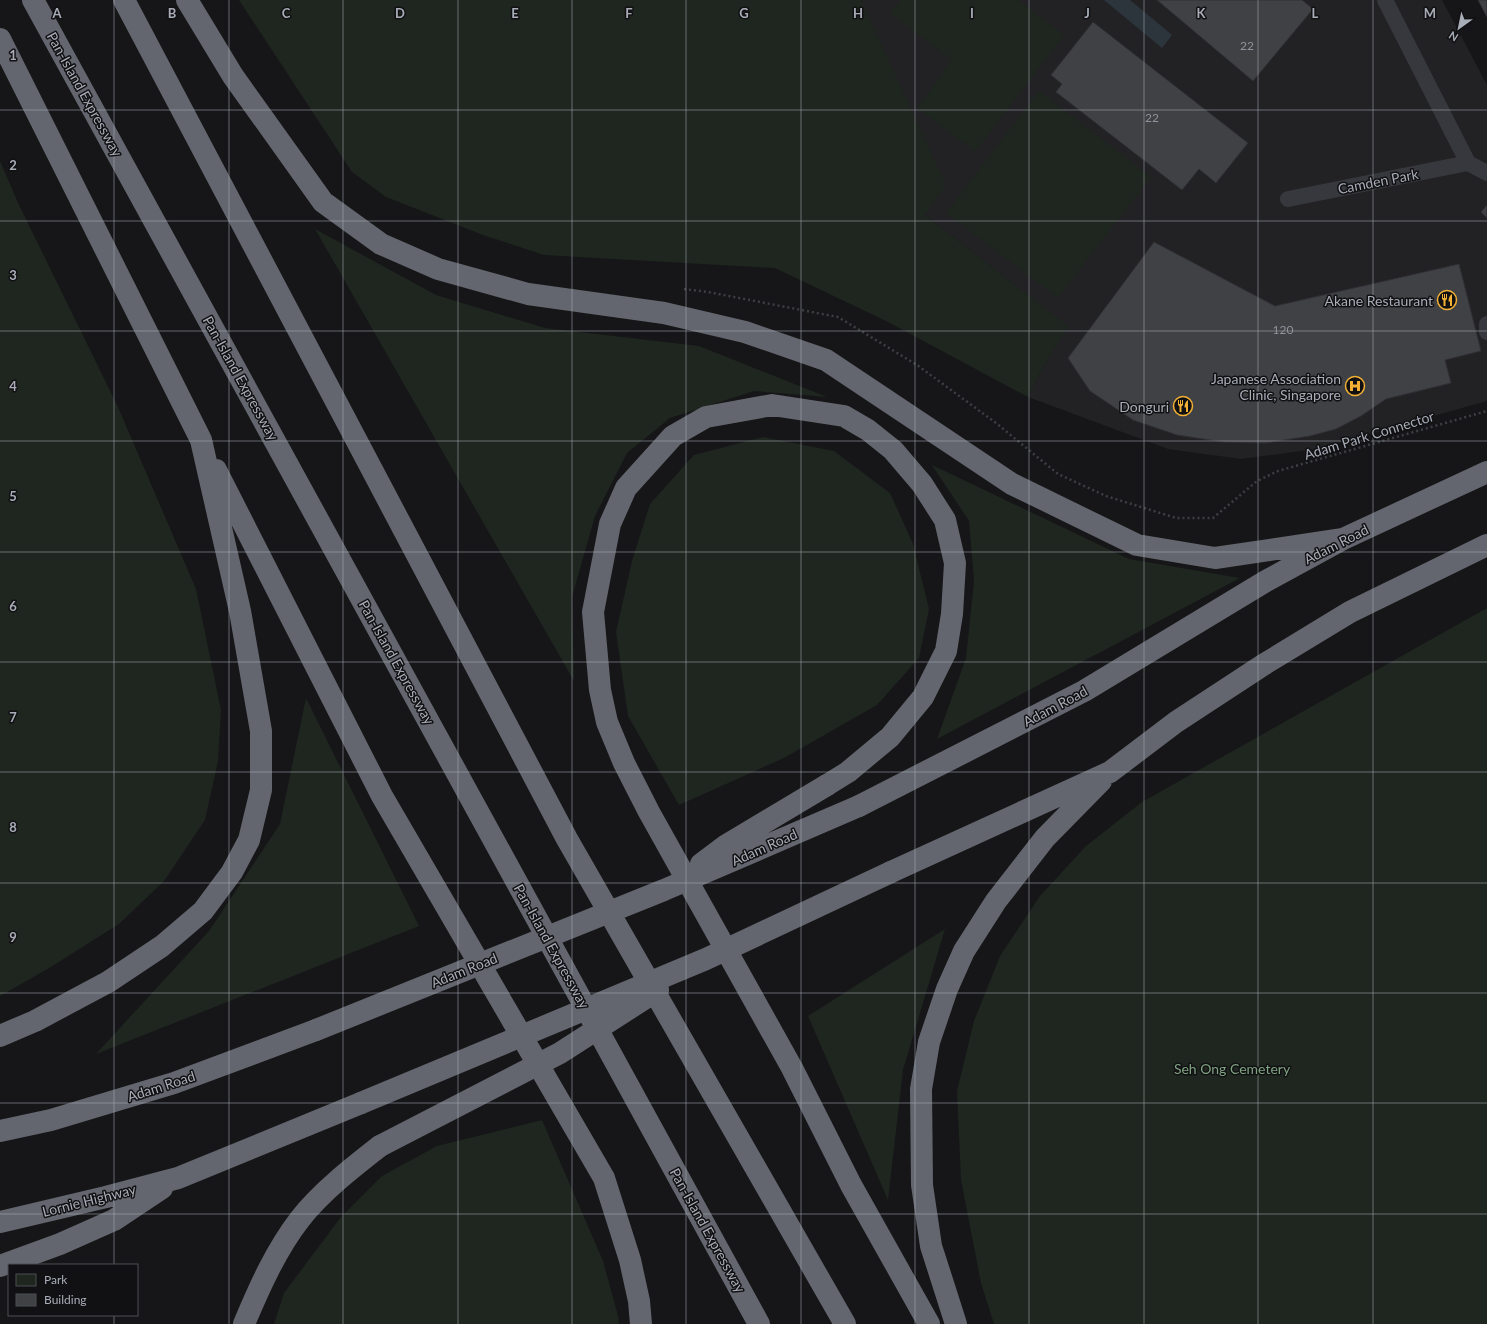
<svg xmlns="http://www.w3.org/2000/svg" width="1487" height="1324" font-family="Lato,sans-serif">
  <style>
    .built { fill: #222225 }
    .green { fill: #1e261f }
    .water { fill: #2c353c }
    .building { fill: #404145; stroke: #303034 }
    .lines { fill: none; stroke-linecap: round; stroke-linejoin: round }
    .path { stroke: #3d3f44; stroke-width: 2.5; stroke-dasharray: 2 3; stroke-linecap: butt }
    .lane { stroke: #37383d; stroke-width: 16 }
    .highway { stroke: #63666e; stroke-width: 22 }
    .highway-bridge { stroke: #63666e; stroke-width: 22 }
    .grid { fill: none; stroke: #a8adb8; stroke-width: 1; stroke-opacity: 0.55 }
    .labels { text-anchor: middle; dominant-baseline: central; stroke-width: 3; stroke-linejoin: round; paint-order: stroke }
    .number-label { font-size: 12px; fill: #8e929b }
    .street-label { font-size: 14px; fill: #a8adb8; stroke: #111113 }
    .poi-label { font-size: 14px; fill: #a8adb8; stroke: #111113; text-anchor: end }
    .park-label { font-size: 14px; fill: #7fa381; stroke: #111113 }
    .grid-label { font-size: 13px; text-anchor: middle; font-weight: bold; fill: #a8adb8; stroke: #111113; stroke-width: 3; stroke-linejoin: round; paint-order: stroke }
  </style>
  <rect width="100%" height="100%" fill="#161618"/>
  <path class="built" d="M861 0H1442L1487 85V401L1316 449 1241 459 1168 449 1028 397 1040 373 1067 326 925 215Z"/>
  <path class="green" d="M239 0H861L946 185 925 215 1068 326 1040 373 1028 397 888 322 775 268 544 255 483 235 386 197 352 172Z
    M900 0H1018L1064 35 975 152 917 108 952 60 890 13Z
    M1039 91 1151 177 1058 298 946 213Z
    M0 161 19 205 118 407 196 589 221 710 218 761 205 820 164 881 119 924 51 967 0 996Z
    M315 229 436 295 545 328 699 346 827 397 754 391 670 418 627 453 595 516 572 597 574 681Z
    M763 437 834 451 890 493 913 544 929 609 919 658 877 705 784 758 679 805 628 716 616 632 632 561 650 504 694 455Z
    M932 465 1129 559 1240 578 937 739 966 658 974 581 969 521Z
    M1487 608V1324H994L981 1283 961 1180 957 1091 974 1021 1000 956 1040 896 1086 846 1142 802Z
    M306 698 419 926 96 1054 209 931 280 824Z
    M945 929 903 1070 888 1200 808 1016Z
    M542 1120 603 1261 618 1316 619 1324H274L284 1293 341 1217 382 1176 437 1146Z"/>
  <path class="water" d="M1104 0H1130L1172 35 1162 48Z"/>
  <path class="building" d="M1157 0H1302L1313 9 1253 81Z
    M1478 0H1487V17Z
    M1093 22 1248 143 1216 183 1199 169 1182 190 1056 92 1062 84 1051 75Z
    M1487 205V218L1481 212Z
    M1154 242 1275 306 1459 264 1481 351 1445 360 1451 383 1386 399 1361 416 1336 429 1310 436 1266 443 1223 442 1177 435 1133 420 1090 391 1068 358Z"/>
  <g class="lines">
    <path class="path" d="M684 289 708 292 838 317 917 365 996 423 1058 474 1106 496 1176 518H1213L1257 481 1278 471 1487 411"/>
    <path class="lane" d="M1385 0 1468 163 1487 173
      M1288 199 1468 163
      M1487 324V332"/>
    <path class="highway" d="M33 0 759 1324
      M124 0 567 839 845 1324
      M187 0 233 76 323 202 381 244 438 269 528 294 664 313 745 332 826 360 1012 484 1137 545 1215 558 1343 539
      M0 39 201 440 240 611 261 731V790L249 840 232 872 203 911 162 946 108 982 35 1021 0 1036
      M216 470 382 796 604 1178 630 1260 639 1301 641 1324
      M827 785 848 772 890 737 923 697 946 651 952 614 955 563 945 520 922 484 893 450 868 430 844 416 772 405 706 417 673 436 626 488 610 524 593 612 600 690 607 722 624 763 649 812 792 1068 851 1185 929 1324
      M859 806 1084 691 1266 581 1343 539 1487 472
      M891 872 1110 772 1176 722 1263 665 1350 612 1487 545
      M0 1131 51 1120 174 1083 316 1030
      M0 1222 106 1197 178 1178 361 1103
      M0 1266 60 1244 114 1220 162 1188
      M244 1324C259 1288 276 1250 300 1219 321 1192 353 1167 380 1146
      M956 1324 931 1246 922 1185 921 1089 929 1042 947 989 964 951 996 901 1045 838 1101 781"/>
    <path class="highway-bridge" d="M701 864 725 846 827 785
      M316 1030 664 890 859 806
      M361 1103 706 959 891 872
      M380 1146 560 1053 658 990"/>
  </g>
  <path class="grid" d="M114 0V1265M229 0V1324M343 0V1324M458 0V1324M572 0V1324M686 0V1324M801 0V1324M915 0V1324M1029 0V1324M1144 0V1324M1258 0V1324M1373 0V1324M0 110H1487M0 221H1487M0 331H1487M0 441H1487M0 552H1487M0 662H1487M0 772H1487M0 883H1487M0 993H1487M0 1103H1487M0 1214H1487M114 1315V1324"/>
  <defs>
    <symbol id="restaurant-ring" viewBox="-11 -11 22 22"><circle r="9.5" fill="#111113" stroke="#f2b134" stroke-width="1.5"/><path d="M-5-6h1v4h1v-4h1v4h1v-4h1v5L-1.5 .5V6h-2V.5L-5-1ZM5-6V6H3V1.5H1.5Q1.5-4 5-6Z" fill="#f2b134"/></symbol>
    <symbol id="hospital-ring" viewBox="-11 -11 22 22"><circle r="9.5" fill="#111113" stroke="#f2b134" stroke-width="1.5"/><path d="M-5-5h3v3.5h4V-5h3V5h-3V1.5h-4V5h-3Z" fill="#f2b134"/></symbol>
  </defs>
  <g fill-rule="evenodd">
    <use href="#restaurant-ring" x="1436" y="289" width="22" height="22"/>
    <use href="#hospital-ring" x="1344" y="375" width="22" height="22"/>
    <use href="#restaurant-ring" x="1172" y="395" width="22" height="22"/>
  </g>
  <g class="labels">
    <g class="number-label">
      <text x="1247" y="45">22</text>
      <text x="1152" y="117">22</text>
      <text x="1283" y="329">120</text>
    </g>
    <g class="street-label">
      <text transform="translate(85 94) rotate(61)">Pan-Island Expressway</text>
      <text transform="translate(1378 181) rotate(-11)">Camden Park</text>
      <text transform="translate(241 378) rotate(61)">Pan-Island Expressway</text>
      <text transform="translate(1369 435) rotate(-17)">Adam Park Connector</text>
      <text transform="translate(1336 544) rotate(-27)">Adam Road</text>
      <text transform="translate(397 662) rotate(61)">Pan-Island Expressway</text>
      <text transform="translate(1055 706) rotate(-28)">Adam Road</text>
      <text transform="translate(764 847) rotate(-24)">Adam Road</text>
      <text transform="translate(552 946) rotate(61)">Pan-Island Expressway</text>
      <text transform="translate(464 970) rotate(-22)">Adam Road</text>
      <text transform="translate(161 1086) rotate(-18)">Adam Road</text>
      <text transform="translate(89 1200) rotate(-14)">Lornie Highway</text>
      <text transform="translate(708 1230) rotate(61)">Pan-Island Expressway</text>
    </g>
    <g class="poi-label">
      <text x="1433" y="300">Akane Restaurant</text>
      <text x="1341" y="378">Japanese Association<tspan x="1341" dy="16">Clinic, Singapore</tspan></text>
      <text x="1169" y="406">Donguri</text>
    </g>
    <g class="park-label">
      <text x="1232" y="1068">Seh Ong Cemetery</text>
    </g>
  </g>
  <g class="grid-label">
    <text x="57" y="18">A</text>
    <text x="172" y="18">B</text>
    <text x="286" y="18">C</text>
    <text x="400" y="18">D</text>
    <text x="515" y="18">E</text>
    <text x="629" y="18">F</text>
    <text x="744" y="18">G</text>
    <text x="858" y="18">H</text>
    <text x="972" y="18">I</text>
    <text x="1087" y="18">J</text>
    <text x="1201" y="18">K</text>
    <text x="1315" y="18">L</text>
    <text x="1430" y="18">M</text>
    <text x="13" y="60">1</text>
    <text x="13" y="170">2</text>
    <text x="13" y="280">3</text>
    <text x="13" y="391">4</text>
    <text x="13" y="501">5</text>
    <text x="13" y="611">6</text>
    <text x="13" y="722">7</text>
    <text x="13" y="832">8</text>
    <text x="13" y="942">9</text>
  </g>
  <rect x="8" y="1264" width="130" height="52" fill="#111113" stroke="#4d4f55"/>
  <rect x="16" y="1274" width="20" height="12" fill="#1e261f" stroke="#4d4f55"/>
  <text x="44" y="1284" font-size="12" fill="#a8adb8">Park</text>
  <rect x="16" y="1294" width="20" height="12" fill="#404145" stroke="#4d4f55"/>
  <text x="44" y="1304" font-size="12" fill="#a8adb8">Building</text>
  <g transform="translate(1459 28) rotate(213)" stroke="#111113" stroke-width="3" paint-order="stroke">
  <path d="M0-3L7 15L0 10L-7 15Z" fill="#a8adb8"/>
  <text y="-6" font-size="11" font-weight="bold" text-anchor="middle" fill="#a8adb8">N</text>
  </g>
</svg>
